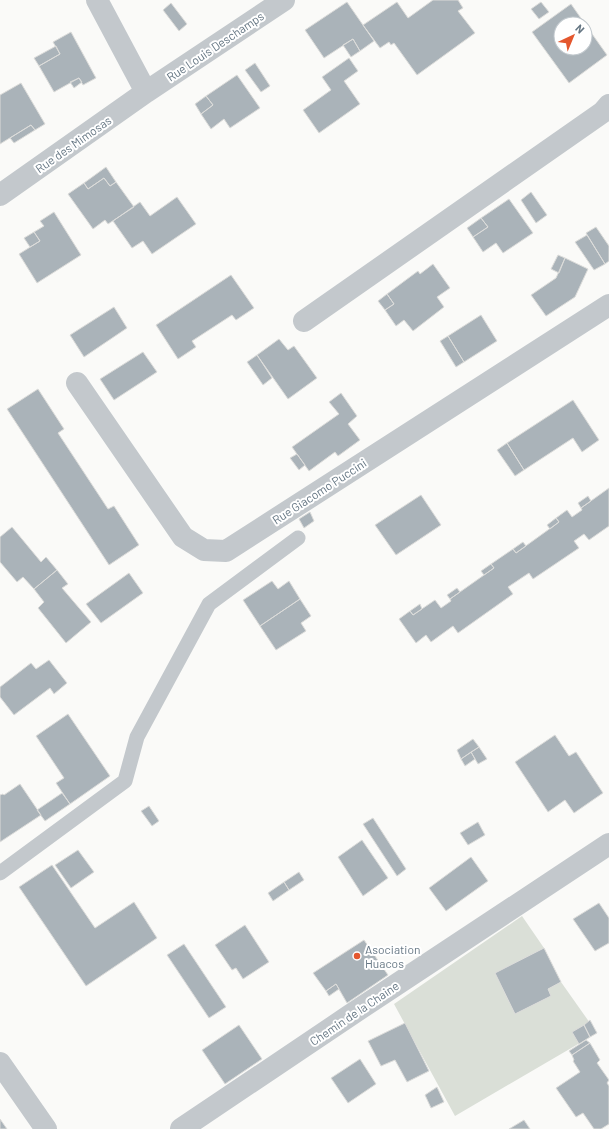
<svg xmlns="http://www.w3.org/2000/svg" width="609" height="1129" font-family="Barlow,sans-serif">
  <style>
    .green { fill: #dadfd7 }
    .building { fill: #aab3b9; stroke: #dcdcda }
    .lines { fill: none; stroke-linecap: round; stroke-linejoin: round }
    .lane { stroke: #c3c8cc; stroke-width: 15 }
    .street { stroke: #c3c8cc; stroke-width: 22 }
    .poi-dot { fill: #e4572e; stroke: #fff; stroke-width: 1.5 }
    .labels { text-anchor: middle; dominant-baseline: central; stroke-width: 4; stroke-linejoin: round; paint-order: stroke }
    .street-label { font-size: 12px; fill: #657683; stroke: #fff }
    .poi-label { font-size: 12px; fill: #657683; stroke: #fff; text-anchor: start }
  </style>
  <rect width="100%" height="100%" fill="#fafaf8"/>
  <path class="green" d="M522 916 544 948 495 973 515 1014 551 996 548 989 561 982 597 1033 455 1116 394 1004Z"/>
  <path class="building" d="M433 0H458L463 8 458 11 475 33 417 75 394 43 391 45 389 42 380 48 363 25 397 2 408 18Z
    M347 2 374 41 360 51 353 39 324 58 305 30Z
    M541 2 549 12 539 19 531 9Z
    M171 3 187 24 179 31 163 10Z
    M571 4 585 24H561V48H585V24L607 55 569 83 532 32Z
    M71 32 96 78 83 85 79 78 54 92 39 66 60 54 53 42Z
    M353 39 360 51 351 57 343 45Z
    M56 46 60 54 39 66 34 58Z
    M349 58 358 71 344 81 360 104 319 133 303 110 331 90 322 77Z
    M255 63 270 86 261 92 245 70Z
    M237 75 260 108 230 128 224 119 211 129 201 114 213 105 206 96Z
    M79 78 82 82 74 88 70 82Z
    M21 83 45 124 35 130 31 125 0 144V95Z
    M206 96 213 105 201 114 195 104Z
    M31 125 35 130 14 143 10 138Z
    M106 167 116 182 110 186 104 178 88 189 84 183Z
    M104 178 110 186 116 182 134 207 108 224 105 220 93 229 68 194 84 183 88 189Z
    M531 192 547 215 536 223 521 200Z
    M177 197 196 224 152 254 143 241 132 248 113 221 140 202 150 216Z
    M509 199 533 233 503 253 496 243 483 252 473 237 488 227 481 218Z
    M54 212 81 255 37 283 19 254 40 241 34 232 44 226 40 221Z
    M481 218 488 227 473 237 467 228Z
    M596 227 609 246V261L605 264 586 233Z
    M34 232 40 241 30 247 24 238Z
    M587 235 605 264 594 270 575 242Z
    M558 255 565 258 559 273 551 269Z
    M565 258 588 269 575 297 546 316 531 295 556 278Z
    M433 264 450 288 437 297 444 307 413 331 404 320 396 326 385 310 394 304 387 294 418 271 420 274Z
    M231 275 254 308 236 320 232 315 192 341 196 347 178 359 156 325Z
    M387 294 394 304 385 310 378 301Z
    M114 307 127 328 84 357 70 335Z
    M481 315 497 341 464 362 448 336Z
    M448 336 464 362 456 367 440 341Z
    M279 339 288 350 294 346 317 378 288 399 257 355Z
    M143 352 157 372 114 400 100 379Z
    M257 355 272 378 263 385 247 362Z
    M38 389 64 429 58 433 108 509 114 506 139 545 109 565 7 409Z
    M341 393 357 416 348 424 360 440 338 456 335 452 309 471 292 447 339 414 329 402Z
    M573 400 599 440 582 452 573 438 524 470 507 443Z
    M507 443 524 470 515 476 497 450Z
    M297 454 305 465 299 470 290 458Z
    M609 488V526L589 540 584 534 574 541 579 548 533 579 529 573 508 587 513 594 458 633 453 626 431 642 426 635 416 643 399 619 410 611 413 615 435 600 441 608 451 601 450 599 494 568 491 564 513 549 516 553 559 522 556 518 567 510 572 517 582 510 581 508Z
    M421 495 441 525 396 555 375 525Z
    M588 496 591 501 581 508 578 503Z
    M310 512 314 521 304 528 299 519Z
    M556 518 559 522 550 529 547 525Z
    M12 527 41 562 46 557 57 570 34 589 23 577 17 582 0 562V537Z
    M523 542 526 546 516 553 513 549Z
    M491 564 494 568 484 575 481 571Z
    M57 570 68 584 62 588 91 622 66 643 38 608 44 602 34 589Z
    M129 573 143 593 101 623 86 604Z
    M272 581 278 589 289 581 300 599 260 626 243 600Z
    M457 588 460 592 450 599 447 595Z
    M300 599 311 616 301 623 306 631 276 650 260 626Z
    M420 604 422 609 413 615 410 611Z
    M49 660 67 683 54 694 50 688 14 715 0 697V687L31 663 36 669Z
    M68 714 110 776 70 804 56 783 64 778 36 736Z
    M555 735 569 756 576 752 603 793 574 813 565 800 548 812 515 762Z
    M473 739 479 747 461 759 457 750Z
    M479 747 487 759 478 764 471 752Z
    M471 752 475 759 465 766 461 759Z
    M20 784 41 815 0 842V795L3 794 4 795Z
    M62 793 70 804 45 821 37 810Z
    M149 806 159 821 152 826 141 811Z
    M373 818 406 869 397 876 363 824Z
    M478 822 485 835 468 845 460 833Z
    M362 840 388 878 363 896 338 857Z
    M78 850 94 872 71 888 55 865Z
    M471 857 488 881 446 911 429 888Z
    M52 865 95 928 134 902 157 938 86 986 19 887Z
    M299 872 304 880 289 890 284 882Z
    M284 882 289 890 273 901 268 893Z
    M599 903 609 918V943L595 951 573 919Z
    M245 925 269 962 243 979 236 968 232 970 215 945Z
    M364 940 388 975 347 1003 336 984 326 991 313 973Z
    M184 944 226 1007 209 1018 167 955Z
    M544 948 561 982 548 989 551 996 515 1014 495 973Z
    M336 984 339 989 329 996 326 991Z
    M590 1020 597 1033 590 1037 584 1025Z
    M405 1023 429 1071 407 1082 395 1060 381 1066 368 1041Z
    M239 1025 262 1059 225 1084 202 1050Z
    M584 1025 590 1037 579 1044 572 1032Z
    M586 1040 590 1043 572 1055 569 1051Z
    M590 1043 600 1060 597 1063 609 1080 607 1083 609 1086V1124L601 1129H594L583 1113 576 1117 556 1088 580 1072 573 1061 574 1060 572 1055Z
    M360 1059 376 1084 348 1103 331 1078Z
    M437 1087 444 1102 431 1108 425 1095Z
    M0 1119 7 1129H0Z
    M524 1120 530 1129H509Z"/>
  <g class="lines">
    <path class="lane" d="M0 873 125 781 137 737 209 604 298 538"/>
    <path class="street" d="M97 0 146 92
      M0 195 146 92 284 0
      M304 321 603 112 609 105
      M77 383 183 537 204 550 226 551 609 305
      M0 1063 46 1129
      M181 1129 349 1016 609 844"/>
  </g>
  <circle class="poi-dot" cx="357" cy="956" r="4"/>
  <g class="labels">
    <g class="street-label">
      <text transform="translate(215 46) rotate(-34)">Rue Louis Deschamps</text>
      <text transform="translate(73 144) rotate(-35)">Rue des Mimosas</text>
      <text transform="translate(319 491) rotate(-33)">Rue Giacomo Puccini</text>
      <text transform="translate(354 1013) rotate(-34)">Chemin de la Chaine</text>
    </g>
    <g class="poi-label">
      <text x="365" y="949">Asociation<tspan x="365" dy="14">Huacos</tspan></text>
    </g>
  </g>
  <g transform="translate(573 36) rotate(44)"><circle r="19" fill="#ffffff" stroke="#c1c8cd"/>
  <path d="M0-3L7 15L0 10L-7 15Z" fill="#e4572e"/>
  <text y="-6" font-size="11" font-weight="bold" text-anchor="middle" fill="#657683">N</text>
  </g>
</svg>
